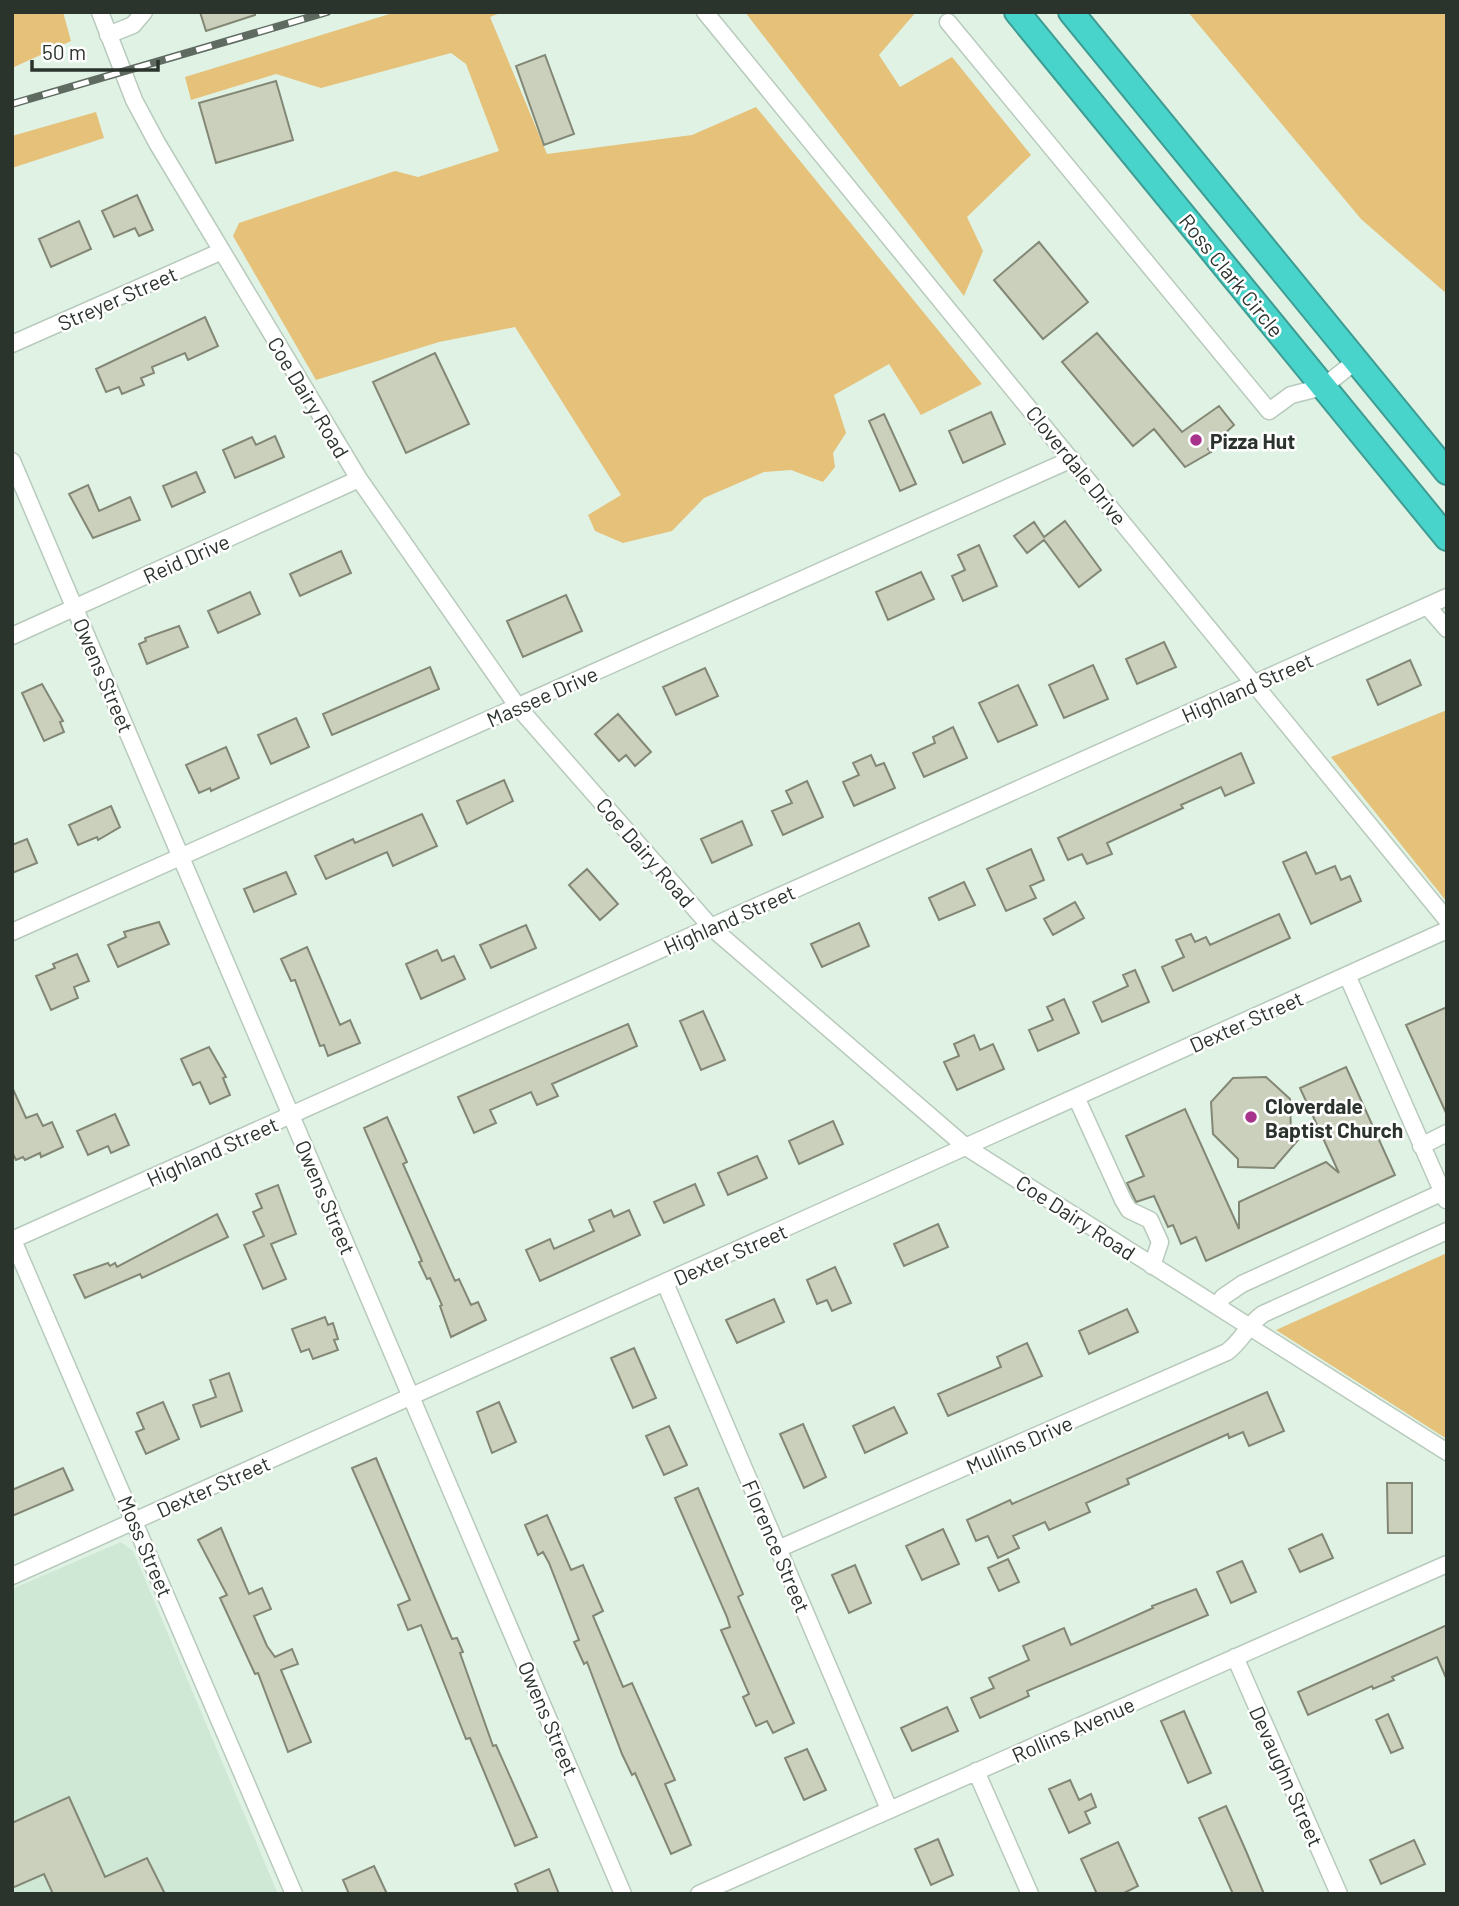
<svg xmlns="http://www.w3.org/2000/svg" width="1459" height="1906" font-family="Barlow,sans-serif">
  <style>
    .built { fill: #cfe8d6 }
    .green { fill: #e5c17a }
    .building { fill: #cbd0bc; stroke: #838775; stroke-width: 2 }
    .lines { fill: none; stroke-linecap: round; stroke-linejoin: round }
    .minor-casing { stroke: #b8cabc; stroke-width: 19 }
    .highway-casing { stroke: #3e9c93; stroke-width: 28 }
    .minor { stroke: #fff; stroke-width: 16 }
    .highway { stroke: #48d4ca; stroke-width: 24 }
    .rail-casing { stroke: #5f6a61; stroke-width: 8 }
    .rail { stroke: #fff; stroke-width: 5; stroke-dasharray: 16; stroke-linecap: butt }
    .poi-dot { fill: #a8338c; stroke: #fff; stroke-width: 2.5 }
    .labels { text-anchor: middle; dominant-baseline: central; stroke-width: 5; stroke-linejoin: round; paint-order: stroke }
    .street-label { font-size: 21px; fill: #2b332d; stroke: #fff }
    .poi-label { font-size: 21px; font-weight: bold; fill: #2b332d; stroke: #fff; text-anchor: start }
  </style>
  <rect width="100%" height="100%" fill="#dff2e4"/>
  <path class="built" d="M121 1542 133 1551 278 1894H12V1589Z"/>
  <path class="green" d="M12 12H63L71 41 12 68Z
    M396 12H503L490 17 547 154 692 135 756 107 982 384 921 415 889 364 834 395 846 433 833 453 835 467 823 482 791 470 764 472 704 498 672 531 623 543 595 531 588 515 621 495 515 327 439 342 316 380 233 236 239 223 395 171 418 177 499 151 466 64 451 53 321 88 276 74 191 100 185 77Z
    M745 12H916L879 55 900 87 952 57 1031 155 967 217 983 251 964 296Z
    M1188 12H1447V294L1361 219Z
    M96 112 104 138 12 168V136Z
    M1447 710V902L1331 757Z
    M1447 1253V1439L1276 1330Z"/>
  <path class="building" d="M200 12H255V15L206 31Z
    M545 55 574 134 544 145 516 66Z
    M276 81 293 140 216 163 199 103Z
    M137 195 153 230 139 236 135 228 114 237 102 211Z
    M79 221 91 249 51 267 39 239Z
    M1039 242 1088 302 1043 339 994 280Z
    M205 317 218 346 188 360 185 353 152 367 154 373 141 378 144 385 122 394 119 387 106 392 96 369Z
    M1097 333 1182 432 1219 406 1234 425 1208 449 1211 452 1185 467 1154 429 1133 446 1062 362Z
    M435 353 469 424 406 453 373 382Z
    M991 412 1005 444 963 463 949 431Z
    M884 414 916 484 900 491 869 421Z
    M275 436 284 457 235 478 223 450 252 437 256 445Z
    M196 472 205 492 172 507 163 486Z
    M88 485 99 511 130 497 140 520 93 538 69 494Z
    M1065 521 1101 570 1079 587 1044 540 1027 553 1014 536 1034 522 1044 537Z
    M979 545 997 586 963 601 952 576 965 570 958 555Z
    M341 551 351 573 300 596 290 574Z
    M921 572 934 599 888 620 876 592Z
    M250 592 260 614 218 633 208 611Z
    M566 595 582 631 523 657 507 621Z
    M179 626 188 647 147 664 139 644 146 641 145 638Z
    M1164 642 1176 667 1137 684 1126 659Z
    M1410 660 1421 685 1378 705 1367 680Z
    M1093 665 1108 699 1064 718 1049 685Z
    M430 667 439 689 332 735 323 714Z
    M705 668 718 696 676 715 663 687Z
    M42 684 63 721 60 722 64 732 44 741 22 693Z
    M1018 685 1037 725 998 742 979 703Z
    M618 714 651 752 635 766 626 755 619 761 595 734Z
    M296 718 309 747 271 764 258 735Z
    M953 727 967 758 924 777 913 753 935 743 933 737Z
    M226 747 239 778 211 791 210 788 199 793 186 765Z
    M1241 753 1254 783 1225 796 1221 787 1181 805 1183 808 1107 843 1112 854 1087 864 1082 854 1068 860 1058 838Z
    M871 755 876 766 884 763 895 788 854 806 843 782 859 775 853 763Z
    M504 780 513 801 467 824 457 801Z
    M807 781 823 817 783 835 772 811 792 803 786 791Z
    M111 806 120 827 98 840 97 837 78 845 69 825Z
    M422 814 437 846 393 866 387 852 326 879 315 856 353 839 355 843Z
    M742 821 752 845 712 863 701 839Z
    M27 839 37 863 12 873V845Z
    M1031 849 1044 880 1030 886 1036 898 1006 911 987 869Z
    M1306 852 1316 874 1335 866 1341 880 1350 876 1361 901 1311 924 1283 862Z
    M587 869 618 904 600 920 569 885Z
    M286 872 296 894 254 912 244 889Z
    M964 882 975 905 939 920 929 898Z
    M1075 902 1084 918 1053 935 1044 919Z
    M1279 914 1290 938 1173 991 1162 967 1184 957 1176 940 1191 934 1195 942 1206 937 1210 945Z
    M159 922 169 944 118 967 108 945 126 937 124 932Z
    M859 923 869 946 822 967 811 944Z
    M526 925 536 948 491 968 480 945Z
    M307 947 340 1025 350 1020 360 1043 328 1056 324 1045 320 1046 295 980 291 981 281 959Z
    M437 950 442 961 454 956 465 979 421 999 406 964Z
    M77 954 89 981 74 987 78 998 51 1010 36 976 55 968 53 964Z
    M1135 970 1149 1002 1102 1022 1093 1002 1128 986 1123 975Z
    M1064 999 1079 1033 1038 1051 1029 1030 1053 1020 1047 1007Z
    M1447 1007V1115L1406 1025Z
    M703 1011 725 1060 701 1070 680 1021Z
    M628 1024 637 1046 552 1084 558 1096 537 1105 531 1092 490 1110 496 1123 474 1133 458 1097Z
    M974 1035 980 1050 993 1044 1004 1069 957 1090 944 1062 959 1056 954 1044Z
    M209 1047 226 1077 223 1078 230 1095 210 1104 200 1082 193 1085 181 1059Z
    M1346 1067 1395 1175 1206 1261 1196 1237 1181 1244 1173 1225 1168 1227 1154 1196 1136 1202 1127 1183 1144 1176 1126 1136 1185 1109 1239 1229V1202L1326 1162 1339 1173 1300 1088Z
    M1266 1077 1290 1099 1291 1134 1298 1140 1274 1168 1238 1167V1159L1213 1134 1211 1102 1233 1078Z
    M12 1087 26 1118 37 1114 43 1126 52 1122 63 1147 41 1157 40 1153 25 1160 23 1157 16 1160 12 1152Z
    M115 1114 129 1145 111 1153 108 1146 88 1155 77 1131Z
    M387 1117 407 1162 403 1164 455 1281 459 1279 471 1305 478 1302 486 1320 451 1337 440 1306 442 1305 430 1278 427 1279 419 1262 422 1261 364 1128Z
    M833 1121 843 1144 799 1164 789 1141Z
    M757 1156 767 1178 728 1195 718 1173Z
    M695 1184 704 1205 664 1223 654 1202Z
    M278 1185 296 1234 271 1244 286 1279 263 1289 244 1245 264 1236 253 1212 262 1208 256 1194Z
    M611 1210 614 1217 629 1210 640 1235 540 1281 526 1250 550 1239 554 1249 594 1231 589 1220Z
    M217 1214 228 1237 142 1278 140 1274 85 1298 74 1275 108 1263 110 1266 115 1263 117 1267Z
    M938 1224 948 1247 904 1266 894 1244Z
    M835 1267 851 1303 832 1311 827 1300 817 1304 807 1280Z
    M774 1299 784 1322 737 1343 726 1320Z
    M1127 1309 1138 1332 1089 1354 1079 1331Z
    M325 1317 328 1325 333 1323 338 1339 334 1340 338 1350 313 1359 309 1349 301 1352 292 1329Z
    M1027 1343 1042 1376 948 1416 938 1394 1001 1367 997 1357Z
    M634 1348 656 1398 633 1408 611 1358Z
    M229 1373 242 1411 201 1427 193 1405 216 1397 210 1380Z
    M1267 1392 1284 1431 1249 1446 1243 1432 1229 1438 1228 1434 1127 1479 1129 1484 1086 1503 1090 1512 1049 1530 1045 1522 1013 1536 1019 1548 998 1558 988 1536 976 1541 967 1520 1010 1500 1012 1504Z
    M163 1402 179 1439 146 1454 136 1432 144 1429 137 1413Z
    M499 1402 516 1442 492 1453 477 1412Z
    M894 1407 907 1433 865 1453 853 1426Z
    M803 1424 826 1477 804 1488 780 1434Z
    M669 1426 687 1465 664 1475 646 1436Z
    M376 1458 452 1639 457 1638 463 1652 460 1653 493 1746 496 1745 537 1837 515 1846 470 1738 466 1739 421 1625 408 1630 398 1605 410 1600 352 1468Z
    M63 1468 73 1490 12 1516V1490Z
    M1387 1483H1412V1533H1388Z
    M698 1488 743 1594 738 1597 794 1723 773 1733 767 1721 756 1726 743 1697 749 1694 721 1630 730 1627 727 1617 675 1498Z
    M547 1515 571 1570 583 1565 603 1611 593 1616 623 1687 632 1683 675 1780 665 1784 691 1845 671 1854 635 1773 632 1775 622 1754 587 1662 584 1664 574 1642 579 1640 549 1563 543 1552 538 1555 525 1525Z
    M221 1528 249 1594 262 1588 271 1609 254 1616 267 1646 275 1657 292 1649 298 1664 281 1670 311 1742 288 1752 258 1673 255 1674 220 1598 227 1595 198 1540Z
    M943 1529 959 1564 922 1580 906 1546Z
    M1322 1534 1333 1558 1300 1572 1289 1549Z
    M1008 1559 1019 1582 999 1591 988 1568Z
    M1242 1561 1256 1592 1231 1603 1217 1572Z
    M855 1565 871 1603 849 1613 832 1575Z
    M1196 1589 1208 1615 1027 1691 1029 1696 980 1718 971 1698 994 1688 989 1678 1029 1660 1023 1646 1064 1628 1071 1645 1153 1608 1152 1606Z
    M1447 1625V1680L1437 1657 1392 1677 1394 1680 1373 1689 1372 1686 1308 1715 1298 1692Z
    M947 1707 958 1731 912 1751 901 1728Z
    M1184 1711 1211 1773 1188 1783 1161 1721Z
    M1388 1714 1403 1748 1391 1753 1376 1720Z
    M807 1749 826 1790 804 1800 785 1758Z
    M1070 1780 1079 1800 1091 1794 1096 1807 1085 1812 1090 1823 1069 1833 1049 1789Z
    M69 1797 105 1877 147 1858 165 1894H53L44 1874 12 1888V1823Z
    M1226 1806 1246 1851 1264 1894H1233L1199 1818Z
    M938 1839 953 1875 931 1885 915 1849Z
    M1414 1840 1425 1864 1381 1884 1370 1860Z
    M1118 1842 1138 1886 1122 1894H1097L1081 1859Z
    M374 1866 387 1894H349L343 1880Z
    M549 1869 559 1894H519L515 1884Z"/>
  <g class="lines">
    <defs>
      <path id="minor" d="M100 12 134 100 157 143 359 479 518 707 711 927 966 1147 1447 1452
        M705 12 1447 920
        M948 22 1269 411 1291 395 1323 387 1356 361
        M108 35 133 25 144 12
        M12 344 222 251
        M12 461 623 1894
        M1427 606 1447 629
        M12 636 359 479
        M12 932 1072 459
        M1347 975 1446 1200
        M1076 1097 1123 1200 1129 1210 1150 1220 1160 1242 1152 1266
        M1421 1146 1447 1133
        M12 1238 294 1894
        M12 1240 1447 597
        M665 1283 889 1809
        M1217 1306 1223 1297 1242 1284 1443 1192
        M778 1549 1227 1352C1243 1340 1248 1324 1263 1314L1447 1231
        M12 1576 1447 930
        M1235 1657 1339 1894
        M976 1771 1030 1894
        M699 1894 1447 1564"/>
      <path id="highway" d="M1017 12 1447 538
        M1071 12 1447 472"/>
    </defs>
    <use href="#minor" class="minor-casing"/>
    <use href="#highway" class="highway-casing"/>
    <use href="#minor" class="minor"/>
    <use href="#highway" class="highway"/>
    <defs>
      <path id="rail" d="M12 104 327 12"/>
    </defs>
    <use href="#rail" class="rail-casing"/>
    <use href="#rail" class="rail"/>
  </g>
  <g class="poi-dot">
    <circle cx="1196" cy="440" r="7"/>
    <circle cx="1251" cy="1117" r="7"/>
  </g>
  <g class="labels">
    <g class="street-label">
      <text transform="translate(1232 275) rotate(51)">Ross Clark Circle</text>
      <text transform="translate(117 298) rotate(-24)">Streyer Street</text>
      <text transform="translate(309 397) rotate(59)">Coe Dairy Road</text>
      <text transform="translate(1077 465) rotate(51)">Cloverdale Drive</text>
      <text transform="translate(186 558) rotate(-24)">Reid Drive</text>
      <text transform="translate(104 675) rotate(67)">Owens Street</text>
      <text transform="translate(1247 687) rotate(-24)">Highland Street</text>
      <text transform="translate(542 696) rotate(-24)">Massee Drive</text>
      <text transform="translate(646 852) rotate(49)">Coe Dairy Road</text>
      <text transform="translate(729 919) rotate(-24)">Highland Street</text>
      <text transform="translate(1246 1021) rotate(-24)">Dexter Street</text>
      <text transform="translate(212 1151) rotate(-24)">Highland Street</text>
      <text transform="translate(326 1197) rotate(67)">Owens Street</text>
      <text transform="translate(1076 1217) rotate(33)">Coe Dairy Road</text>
      <text transform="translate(730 1254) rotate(-24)">Dexter Street</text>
      <text transform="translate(1019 1444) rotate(-24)">Mullins Drive</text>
      <text transform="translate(213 1486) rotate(-24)">Dexter Street</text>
      <text transform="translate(146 1546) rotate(67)">Moss Street</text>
      <text transform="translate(777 1546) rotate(67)">Florence Street</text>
      <text transform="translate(549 1718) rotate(67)">Owens Street</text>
      <text transform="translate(1073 1729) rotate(-24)">Rollins Avenue</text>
      <text transform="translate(1287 1776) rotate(66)">Devaughn Street</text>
    </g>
    <g class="poi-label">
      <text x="1210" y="440">Pizza Hut</text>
      <text x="1265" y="1105">Cloverdale<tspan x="1265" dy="24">Baptist Church</tspan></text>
    </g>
  </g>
  <rect width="1459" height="1906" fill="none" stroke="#2b332d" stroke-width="28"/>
  <path d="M32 60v10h126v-10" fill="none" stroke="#2b332d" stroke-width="3.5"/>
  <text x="42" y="60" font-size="21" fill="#2b332d" stroke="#ffffff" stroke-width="5" paint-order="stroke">50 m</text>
</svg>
